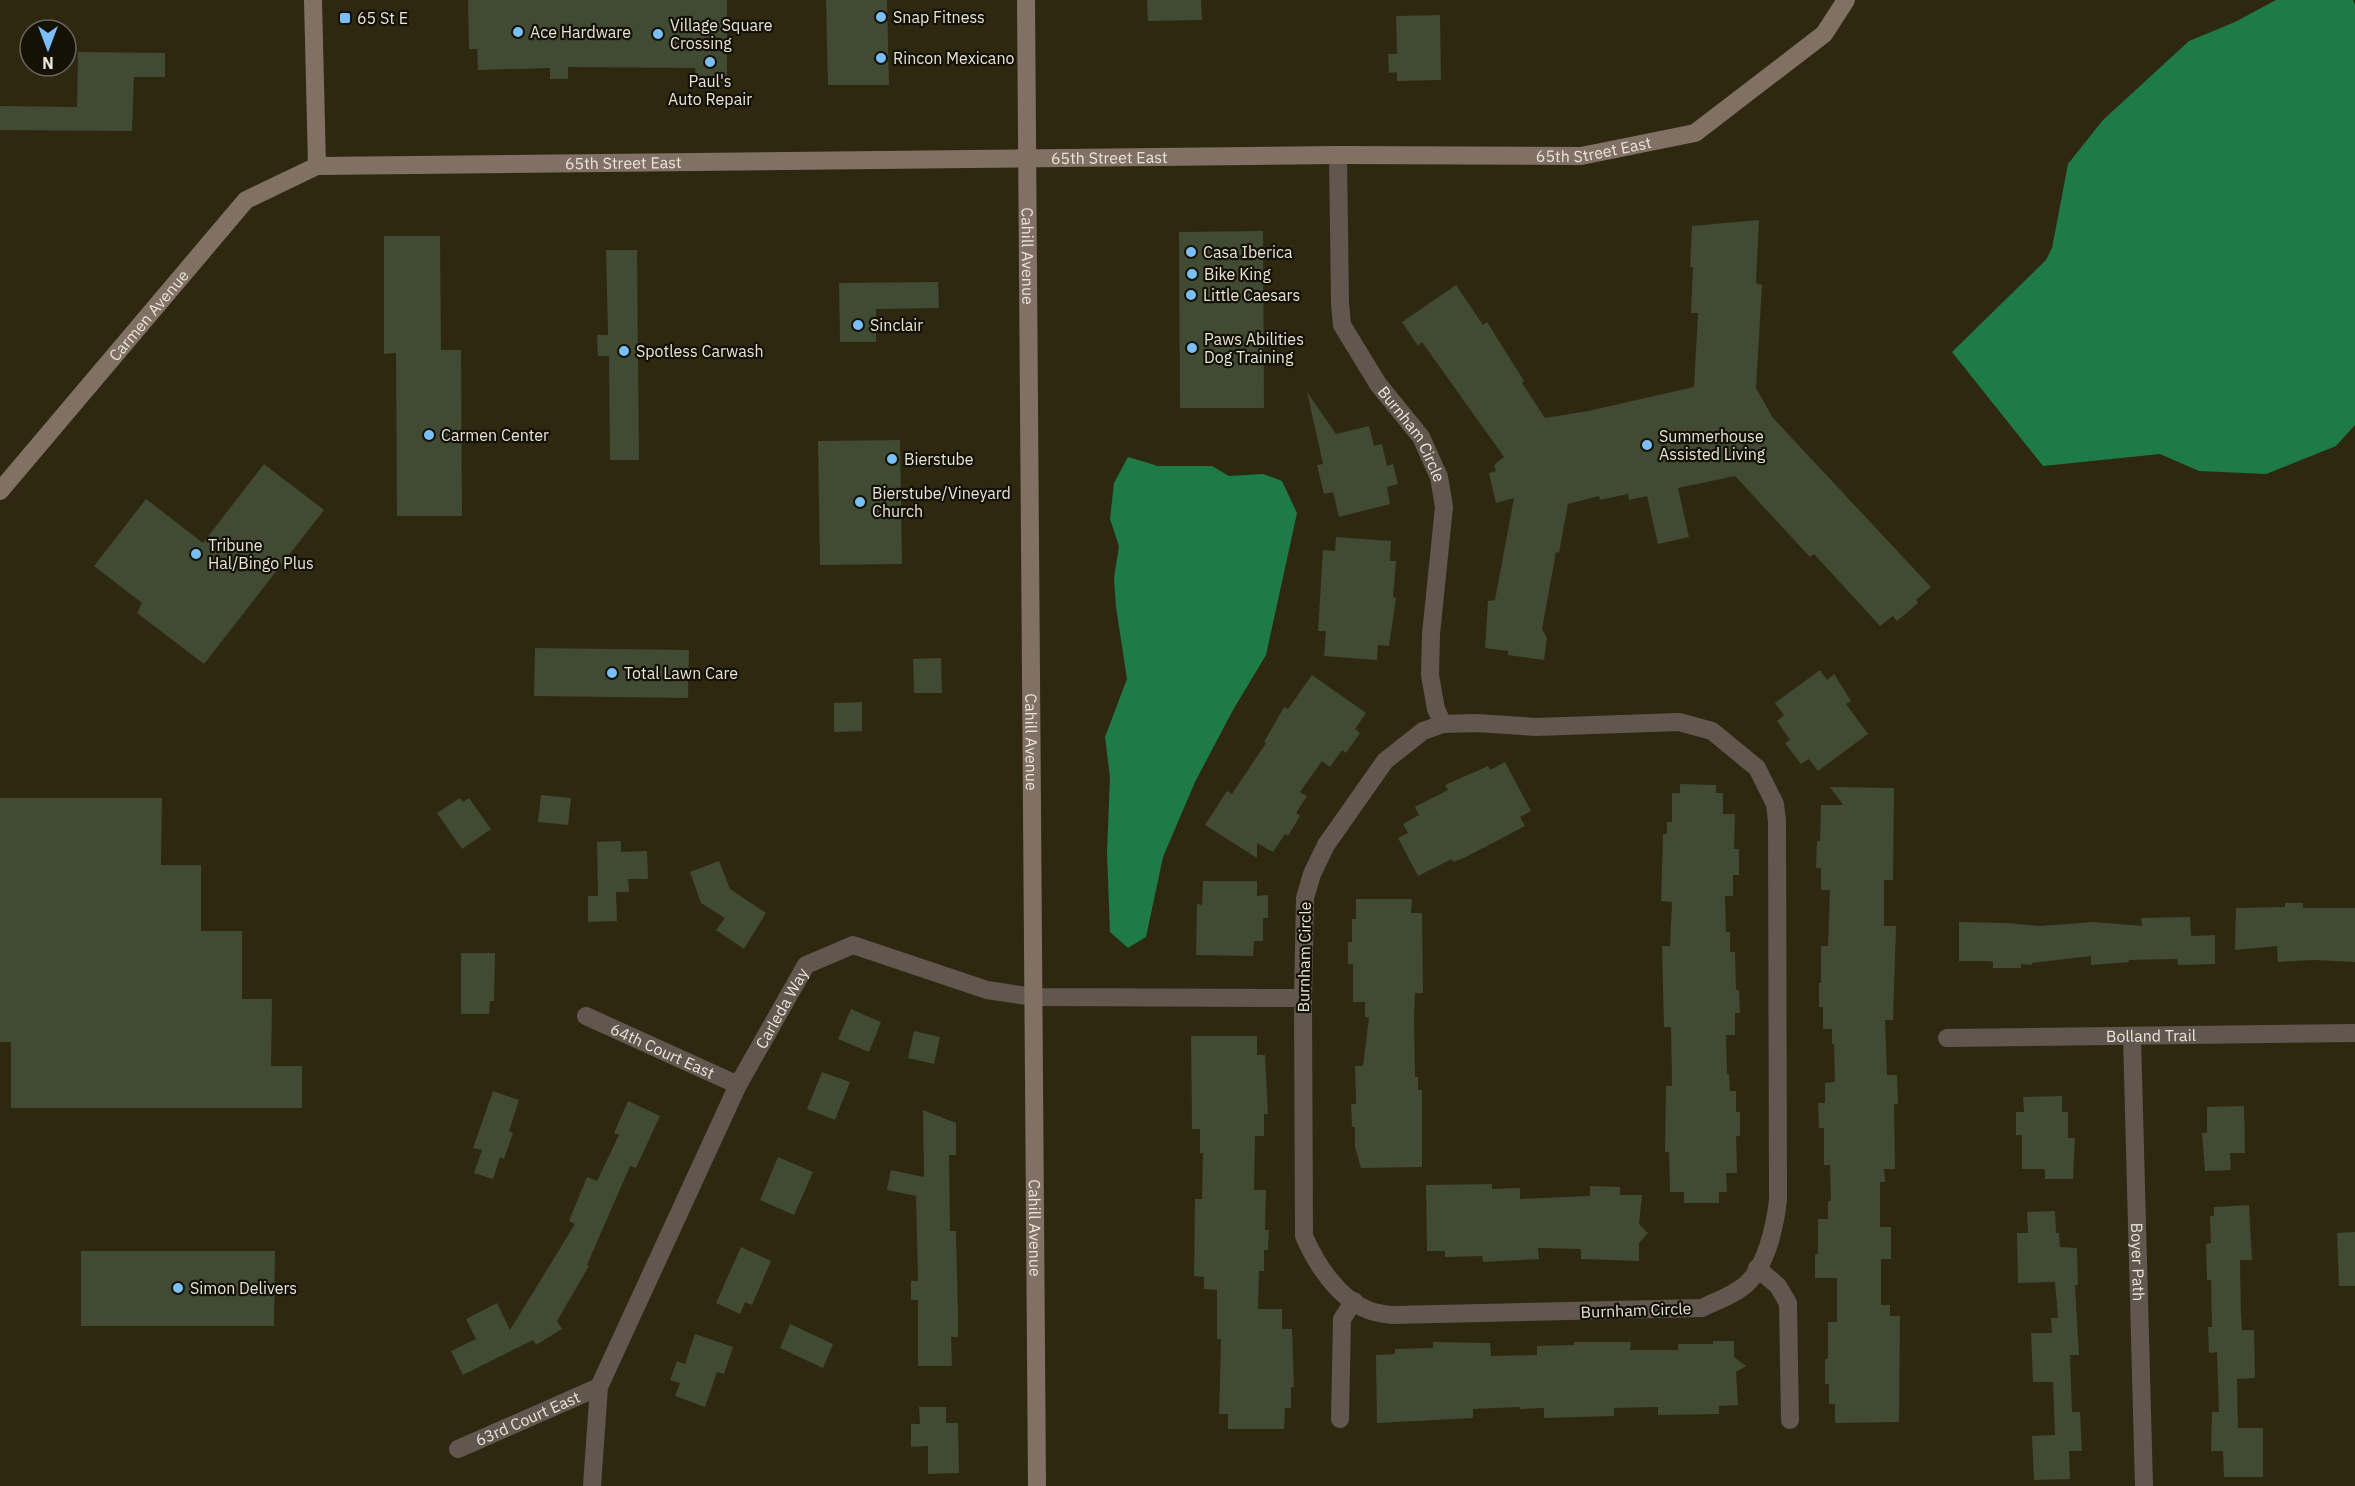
<svg xmlns="http://www.w3.org/2000/svg" width="2355" height="1486" font-family="'IBM Plex Sans',sans-serif">
  <style>
    .water { fill: #1e7a47 }
    .building { fill: #414a32 }
    .lines { fill: none; stroke-linecap: round; stroke-linejoin: round }
    .street { stroke: #61574f; stroke-width: 18 }
    .secondary { stroke: #807164; stroke-width: 18 }
    .poi-dot { fill: #7abff8; stroke: #141107; stroke-width: 2 }
    .labels { text-anchor: middle; dominant-baseline: central; stroke-width: 4.5; stroke-linejoin: round; paint-order: stroke }
    .poi-label { font-size: 16px; fill: #e8e4d6; stroke: #141107; text-anchor: start }
    .street-label { font-size: 16px; fill: #e8e4d6; stroke: #141107 }
  </style>
  <rect width="100%" height="100%" fill="#2f2810"/>
  <path class="water" d="M2276 0H2353L2355 5V425L2336 446 2266 474 2199 471 2160 454 2043 466 1952 352 2046 260 2052 248 2068 164 2103 120 2189 41 2235 22Z
    M1128 457 1158 466H1212L1229 476 1263 474 1282 481 1297 513 1266 655 1233 710 1195 782 1163 857 1146 937 1128 948 1110 932 1107 853 1110 777 1105 737 1127 679 1116 607 1114 578 1119 546 1110 519 1114 483Z"/>
  <path class="building" d="M468 0H727V76H696L695 68 568 67V79H550V68L478 70 477 49H469Z
    M826 0H887L889 85H828Z
    M1147 0H1201L1202 20 1148 21Z
    M1440 15 1441 80 1397 81V72L1389 73 1388 54H1397L1396 16Z
    M78 52 165 53V77H134L132 131 0 130V106L77 107Z
    M1759 220 1756 283 1762 285 1756 388 1773 418 1931 587 1916 600 1918 603 1897 621 1893 616 1880 626 1814 554 1810 557 1735 476 1678 488 1689 537 1658 544 1647 496 1629 500 1628 494 1600 500 1599 496 1568 504 1559 553 1556 552 1542 629 1547 638 1544 660 1508 655V651L1485 648 1488 601 1495 600 1514 498 1496 503 1489 473 1496 471 1494 465 1504 457 1422 342 1418 346 1402 322 1456 285 1483 325 1487 322 1524 381 1522 383 1545 418 1588 411 1694 387 1698 313H1691L1693 267H1690L1692 226Z
    M1263 231 1264 408H1180L1179 232Z
    M384 236H440L441 350H461L462 516H397L396 353 384 354Z
    M606 250H637L639 460H610L609 356H598L597 335H608Z
    M938 282 939 308 876 309V342H840L839 283Z
    M1307 392 1336 434 1369 426 1374 446 1382 444 1387 466 1393 464 1398 484 1387 487 1390 504 1339 517 1333 492 1324 494 1317 465 1323 464Z
    M900 440 902 564 820 565 818 441Z
    M264 464 324 510 204 664 137 613 142 603 94 566 146 499 203 543Z
    M1336 537 1391 541 1390 561H1396L1393 597 1396 598 1389 646 1378 645 1377 660 1324 656 1326 631H1318L1323 550 1335 551Z
    M535 648 689 650 688 698 534 696Z
    M941 658 942 693H914L913 659Z
    M1820 670 1827 680 1834 674 1851 701 1846 704 1868 734 1818 771 1809 759 1801 764 1785 743 1790 740 1777 721 1784 715 1775 703Z
    M1312 675 1366 713 1355 729 1360 733 1346 753 1342 750 1330 767 1322 761 1300 792 1307 796 1296 813 1300 816 1288 836 1285 834 1273 852 1257 843V858L1205 825 1227 791 1232 794 1266 743 1264 742 1284 707 1288 709Z
    M862 702V731L834 732V703Z
    M1505 762 1531 811 1520 817 1525 826 1466 857 1453 862 1452 859 1418 876 1398 838 1408 833 1403 824 1419 815 1415 807 1448 790 1445 785 1488 766 1490 770Z
    M1680 784 1716 785V793H1723V814H1735L1734 849H1739V875H1733V896H1725L1726 932H1730V952H1735L1736 990H1739L1740 1013H1735V1035H1726L1727 1074H1729L1730 1091H1736V1112H1740V1136H1736L1737 1173H1726L1727 1192H1719V1203H1684V1192H1670L1669 1152H1665L1666 1086H1672L1671 1027H1664L1662 946H1670L1672 902 1661 901 1663 834H1667V822H1672V793H1680Z
    M1830 787 1894 788 1893 880H1884V926H1896L1893 1020H1885L1887 1075H1897L1898 1104H1894L1895 1169H1884L1885 1182H1880V1227H1891V1259H1881V1305H1890V1316H1900L1899 1422 1835 1423V1404H1829V1384H1825V1359H1828V1322H1837V1278H1815V1254H1818V1219H1828V1201H1831L1830 1165H1824V1128H1819L1818 1103H1825V1083L1835 1082 1834 1044H1832V1029H1823V1007H1819V983H1821V946H1828L1830 890H1821V868H1816L1817 841H1820L1821 805H1843Z
    M541 795 571 798 568 825 538 822Z
    M0 798H162L161 865H201V931H242V999H272L271 1066H302V1108H11V1042H0Z
    M460 798 463 802 469 798 491 829 462 849 437 813Z
    M621 841V852L647 851 648 879H628L629 892H616L617 921 588 922V896H598L597 842Z
    M719 861 730 889 766 913 744 949 716 930 725 918 701 903 690 872Z
    M1203 881H1257V896L1268 895V918H1263V941H1254L1253 956 1196 955 1197 904 1202 905Z
    M1356 899H1412L1411 913H1422L1423 993H1415L1414 1017 1415 1077H1418V1090H1422V1167L1361 1168 1355 1147V1127H1352L1351 1104H1356L1355 1066H1363L1369 1017H1365V1002H1353V964H1348V942H1352V919H1356Z
    M2285 903H2303V908H2355V962L2313 960 2278 962 2277 946 2235 950 2236 908 2285 907Z
    M2190 917 2191 936 2215 935V964L2178 965 2177 959 2129 960V962L2091 965V956L2032 963V965L2021 964V968H1993V962L1987 961H1959V922L2007 923 2039 926 2094 922 2142 926 2141 918Z
    M461 953H495L494 1001H490L489 1014H461Z
    M851 1009 881 1022 869 1052 838 1039Z
    M914 1031 940 1037 934 1064 908 1058Z
    M1191 1036H1257V1055H1265L1268 1114H1264V1136H1255L1254 1190H1266L1265 1230H1269L1268 1250H1264V1271H1259L1258 1309H1282V1329H1292L1294 1387H1291V1408H1285L1284 1429H1228V1414H1219L1221 1339H1217V1290L1204 1289V1277L1194 1276 1195 1199H1202L1203 1153H1200V1129H1192Z
    M822 1072 850 1082 835 1120 807 1109Z
    M493 1091 519 1100 509 1131 513 1133 504 1159 500 1157 493 1179 474 1173 482 1150 473 1148Z
    M2062 1096V1112H2068V1138H2075L2073 1179H2045V1169H2022V1135H2016V1112H2024L2023 1097Z
    M628 1101 660 1116 636 1168 630 1166 587 1265 589 1266 557 1321 562 1329 536 1345 533 1340 463 1375 451 1351 476 1339 466 1319 497 1303 510 1330 575 1224 569 1221 587 1177 597 1181 619 1135 614 1133Z
    M2244 1106 2245 1153H2230L2231 1170 2205 1171 2202 1133H2207V1107Z
    M923 1110 956 1123V1155H949L950 1231H956L958 1311V1337H951L952 1366H918V1300H911V1281H918L916 1196 887 1190 891 1170 924 1177Z
    M778 1157 813 1172 794 1215 760 1200Z
    M1492 1184V1189L1520 1188V1199L1590 1196V1186L1620 1187V1195H1642L1639 1224 1648 1233 1639 1243V1261L1581 1259V1249L1538 1248 1539 1259 1483 1262 1482 1256 1445 1257V1251H1427L1426 1185Z
    M2249 1205 2252 1260H2240L2241 1314 2242 1330H2254L2255 1378 2237 1379 2238 1428H2263V1477H2224L2223 1451H2211L2212 1412H2219L2217 1352 2209 1353 2208 1327H2212L2211 1280H2207L2206 1244 2211 1243 2210 1216H2214V1207Z
    M2055 1211 2056 1233H2059L2060 1247 2077 1248 2078 1285H2075L2079 1355H2070L2072 1412H2080L2082 1451H2069L2070 1479 2034 1480 2032 1436 2055 1435 2053 1382H2033L2031 1333H2052L2051 1318H2058L2055 1282 2018 1283 2017 1233H2028L2027 1212Z
    M2355 1232V1286H2339L2337 1233Z
    M741 1247 771 1261 752 1305 745 1302 740 1314 716 1303Z
    M81 1251H275L274 1326H81Z
    M790 1324 833 1344 823 1368 780 1348Z
    M695 1334 733 1347 724 1374 717 1372 705 1407 675 1396 680 1383 670 1380 677 1361 685 1364Z
    M1713 1341H1734V1357L1746 1366 1736 1372 1738 1405 1719 1406V1414L1658 1415V1407L1614 1408V1416L1544 1418V1408L1520 1409V1407L1473 1409V1418L1377 1423 1376 1355 1395 1354V1349L1433 1348V1342L1490 1343 1491 1356 1537 1355V1346L1574 1345V1342H1631L1630 1350H1678V1344H1713Z
    M919 1407H946V1423H958L959 1473 928 1474V1446L911 1447V1424H920Z"/>
  <g class="lines">
    <g class="street">
      <path id="s1" d="M1338 155 1340 303 1342 325 1378 384 1421 437 1439 477 1444 507 1431 634 1430 675 1436 709 1443 724"/>
      <path d="M1679 722 1712 731 1757 768 1775 804 1777 821 1778 1200C1775 1226 1766 1269 1744 1286 1732 1296 1716 1301 1702 1308L1392 1315C1384 1314 1375 1313 1368 1310 1338 1298 1316 1264 1304 1236L1303 998 1305 898 1312 874 1326 845 1385 761 1423 731 1443 724 1476 723 1536 727Z"/>
      <path id="s2" d="M586 1016 738 1085"/>
      <path id="s3" d="M2132 1037 2144 1486"/>
      <path id="s4" d="M1947 1038 2355 1033"/>
      <path d="M1757 1268 1778 1286 1788 1303 1790 1420"/>
      <path d="M1340 1419 1342 1319 1354 1301"/>
      <path id="s5" d="M458 1449 599 1387"/>
      <path id="s6" d="M592 1486 599 1387 738 1085 806 965 853 945 987 990 1034 997 1303 998"/>
    </g>
    <g class="secondary">
      <path d="M313 0 317 166"/>
      <path id="s7" d="M1026 0 1037 1486"/>
      <path id="s8" d="M0 491 246 200 317 166 1338 155 1581 156 1695 133 1824 34 1846 0"/>
    </g>
  </g>
  <g class="poi-dot">
    <circle cx="881" cy="17" r="6"/>
    <rect x="339" y="12" width="12" height="12" rx="3"/>
    <circle cx="518" cy="32" r="6"/>
    <circle cx="658" cy="34" r="6"/>
    <circle cx="881" cy="58" r="6"/>
    <circle cx="710" cy="62" r="6"/>
    <circle cx="1191" cy="252" r="6"/>
    <circle cx="1192" cy="274" r="6"/>
    <circle cx="1191" cy="295" r="6"/>
    <circle cx="858" cy="325" r="6"/>
    <circle cx="1192" cy="348" r="6"/>
    <circle cx="624" cy="351" r="6"/>
    <circle cx="429" cy="435" r="6"/>
    <circle cx="1647" cy="445" r="6"/>
    <circle cx="892" cy="459" r="6"/>
    <circle cx="860" cy="502" r="6"/>
    <circle cx="196" cy="554" r="6"/>
    <circle cx="612" cy="673" r="6"/>
    <circle cx="178" cy="1288" r="6"/>
  </g>
  <g class="labels">
    <g class="poi-label">
      <text x="893" y="17">Snap Fitness</text>
      <text x="357" y="18">65 St E</text>
      <text x="670" y="25">Village Square<tspan x="670" dy="18">Crossing</tspan></text>
      <text x="530" y="32">Ace Hardware</text>
      <text x="893" y="58">Rincon Mexicano</text>
      <text x="710" y="81" text-anchor="middle">Paul's<tspan x="710" dy="18">Auto Repair</tspan></text>
      <text x="1203" y="252">Casa Iberica</text>
      <text x="1204" y="274">Bike King</text>
      <text x="1203" y="295">Little Caesars</text>
      <text x="870" y="325">Sinclair</text>
      <text x="1204" y="339">Paws Abilities<tspan x="1204" dy="18">Dog Training</tspan></text>
      <text x="636" y="351">Spotless Carwash</text>
      <text x="441" y="435">Carmen Center</text>
      <text x="1659" y="436">Summerhouse<tspan x="1659" dy="18">Assisted Living</tspan></text>
      <text x="904" y="459">Bierstube</text>
      <text x="872" y="493">Bierstube/Vineyard<tspan x="872" dy="18">Church</tspan></text>
      <text x="208" y="545">Tribune<tspan x="208" dy="18">Hal/Bingo Plus</tspan></text>
      <text x="624" y="673">Total Lawn Care</text>
      <text x="190" y="1288">Simon Delivers</text>
    </g>
    <g class="street-label">
      <text stroke="none"><textPath href="#s8" startOffset="1737">65th Street East</textPath></text>
      <text stroke="none"><textPath href="#s8" startOffset="1252">65th Street East</textPath></text>
      <text stroke="none"><textPath href="#s8" startOffset="766">65th Street East</textPath></text>
      <text stroke="none"><textPath href="#s7" startOffset="256">Cahill Avenue</textPath></text>
      <text stroke="none"><textPath href="#s8" startOffset="230">Carmen Avenue</textPath></text>
      <text stroke="none"><textPath href="#s1" startOffset="300">Burnham Circle</textPath></text>
      <text stroke="none"><textPath href="#s7" startOffset="742">Cahill Avenue</textPath></text>
      <text transform="translate(1304 957) rotate(-89)">Burnham Circle</text>
      <text stroke="none"><textPath href="#s6" startOffset="520">Carleda Way</textPath></text>
      <text stroke="none"><textPath href="#s4" startOffset="204">Bolland Trail</textPath></text>
      <text stroke="none"><textPath href="#s2" startOffset="84">64th Court East</textPath></text>
      <text stroke="none"><textPath href="#s7" startOffset="1228">Cahill Avenue</textPath></text>
      <text stroke="none"><textPath href="#s3" startOffset="225">Boyer Path</textPath></text>
      <text transform="translate(1636 1310) rotate(-2)">Burnham Circle</text>
      <text stroke="none"><textPath href="#s5" startOffset="76">63rd Court East</textPath></text>
    </g>
  </g>
  <g transform="translate(48 48) rotate(180)"><circle r="28" fill="#141107" stroke="#69655a" stroke-width="1.5"/>
  <path d="M0-4.5L10 22L0 15L-10 22Z" fill="#7abff8"/>
  <text y="-9" font-size="16" font-weight="bold" text-anchor="middle" fill="#e8e4d6">N</text>
  </g>
</svg>
